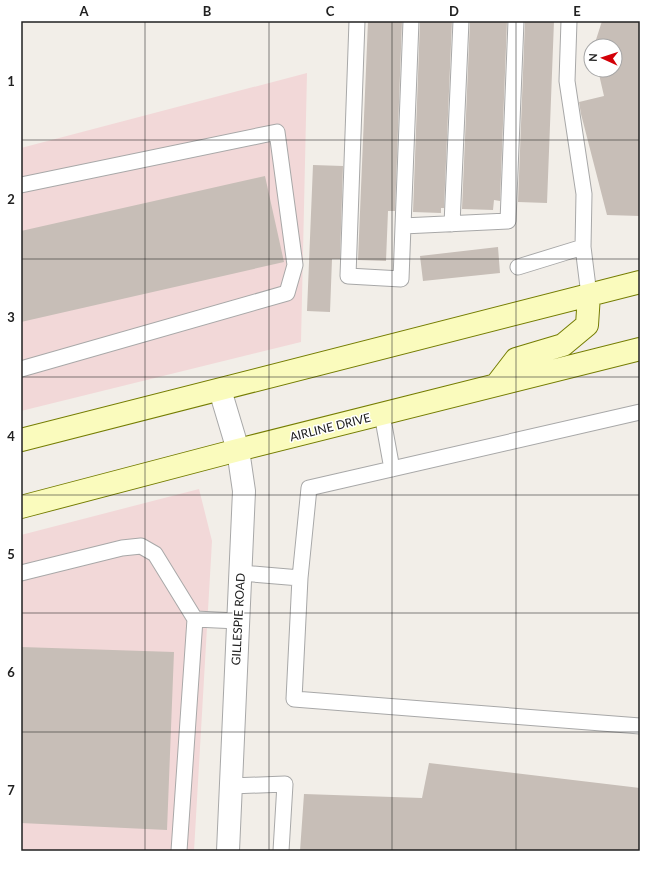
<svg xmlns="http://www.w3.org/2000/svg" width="661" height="872" font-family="Lato,sans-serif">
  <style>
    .commercial { fill: #f2d8d8 }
    .building { fill: #c7beb7 }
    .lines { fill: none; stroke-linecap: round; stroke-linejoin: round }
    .service-casing { stroke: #a8a8a8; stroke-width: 17 }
    .minor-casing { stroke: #a8a8a8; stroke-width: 24 }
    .secondary-casing { stroke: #757d03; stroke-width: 24 }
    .service { stroke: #fff; stroke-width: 15 }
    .minor { stroke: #fff; stroke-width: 22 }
    .secondary { stroke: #fafbbd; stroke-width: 22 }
    .grid { fill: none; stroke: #212121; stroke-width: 1; stroke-opacity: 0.55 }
    .labels { text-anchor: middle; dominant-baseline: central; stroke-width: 3; stroke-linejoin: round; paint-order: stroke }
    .street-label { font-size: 12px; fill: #212121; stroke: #fff }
    .neatline { fill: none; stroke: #212121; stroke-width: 1.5 }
    .grid-label { font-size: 13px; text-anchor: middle; font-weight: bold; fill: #212121 }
  </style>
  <rect width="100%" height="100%" fill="#f2eee8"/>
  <path class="commercial" d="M307 73 301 342 21 411V148Z
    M199 489 212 541 194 851H21V535Z"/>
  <path class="building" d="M368 21H402L395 211H388L386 261 358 260Z
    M420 21H452L444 208H441V213L413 212Z
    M470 21H507L500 201 494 200 493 210 462 209Z
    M525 21H554L547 203 518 202Z
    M602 21H640V216L607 215 581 114 579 102 604 96 598 70H615V46H594Z
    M313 165 343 166 340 259H332L330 312 307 311Z
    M265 176 284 262 21 322V231Z
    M498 247 500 273 423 281 420 256Z
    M21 647 174 652 167 830 21 823Z
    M429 763 640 788V851H300L304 794 422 798Z"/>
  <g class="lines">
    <defs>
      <path id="service" d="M357 21 348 276 401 279 403 226 508 221 516 21
        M569 21 567 81 584 194 583 247
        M21 185 277 132 295 265 287 293 21 369
        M452 224 461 21
        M403 226 411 21
        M518 267 583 247 589 295
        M382 414 392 469
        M21 573 122 548 141 546 155 554 195 619 179 851
        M241 573 300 578 294 699 640 726
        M300 578 309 488 640 412
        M195 619 238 621
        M231 786 285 784 281 851"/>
      <path id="minor" d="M220 390 238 450 244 491 228 851"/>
      <path id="secondary" d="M496 385 516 359 563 345 587 325 589 295
        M21 440 640 282
        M21 507 238 450 640 349"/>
    </defs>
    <use href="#service" class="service-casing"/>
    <use href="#minor" class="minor-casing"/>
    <use href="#secondary" class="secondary-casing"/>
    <use href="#service" class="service"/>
    <use href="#minor" class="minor"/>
    <use href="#secondary" class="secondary"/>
  </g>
  <path class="grid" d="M145 21V851M269 21V851M392 21V851M516 21V851M21 140H640M21 259H640M21 377H640M21 495H640M21 613H640M21 732H640"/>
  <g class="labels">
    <g class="street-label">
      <text transform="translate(330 427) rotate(-14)">AIRLINE DRIVE</text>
      <text transform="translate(238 619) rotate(-87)">GILLESPIE ROAD</text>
    </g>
  </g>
  <rect width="661" height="872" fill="none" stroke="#ffffff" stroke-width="44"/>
  <g transform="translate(603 58) rotate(273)"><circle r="19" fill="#ffffff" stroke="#a6a6a6"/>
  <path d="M0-3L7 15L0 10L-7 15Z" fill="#d30008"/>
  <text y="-6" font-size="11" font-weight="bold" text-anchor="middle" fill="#212121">N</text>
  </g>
  <rect x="22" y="22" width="617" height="828" class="neatline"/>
  <g class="grid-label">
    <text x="84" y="16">A</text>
    <text x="207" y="16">B</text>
    <text x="330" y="16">C</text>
    <text x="454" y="16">D</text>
    <text x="577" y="16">E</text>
    <text x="11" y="86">1</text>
    <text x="11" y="204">2</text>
    <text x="11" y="322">3</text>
    <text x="11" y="441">4</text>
    <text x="11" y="559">5</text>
    <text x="11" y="677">6</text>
    <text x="11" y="795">7</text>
  </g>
</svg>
